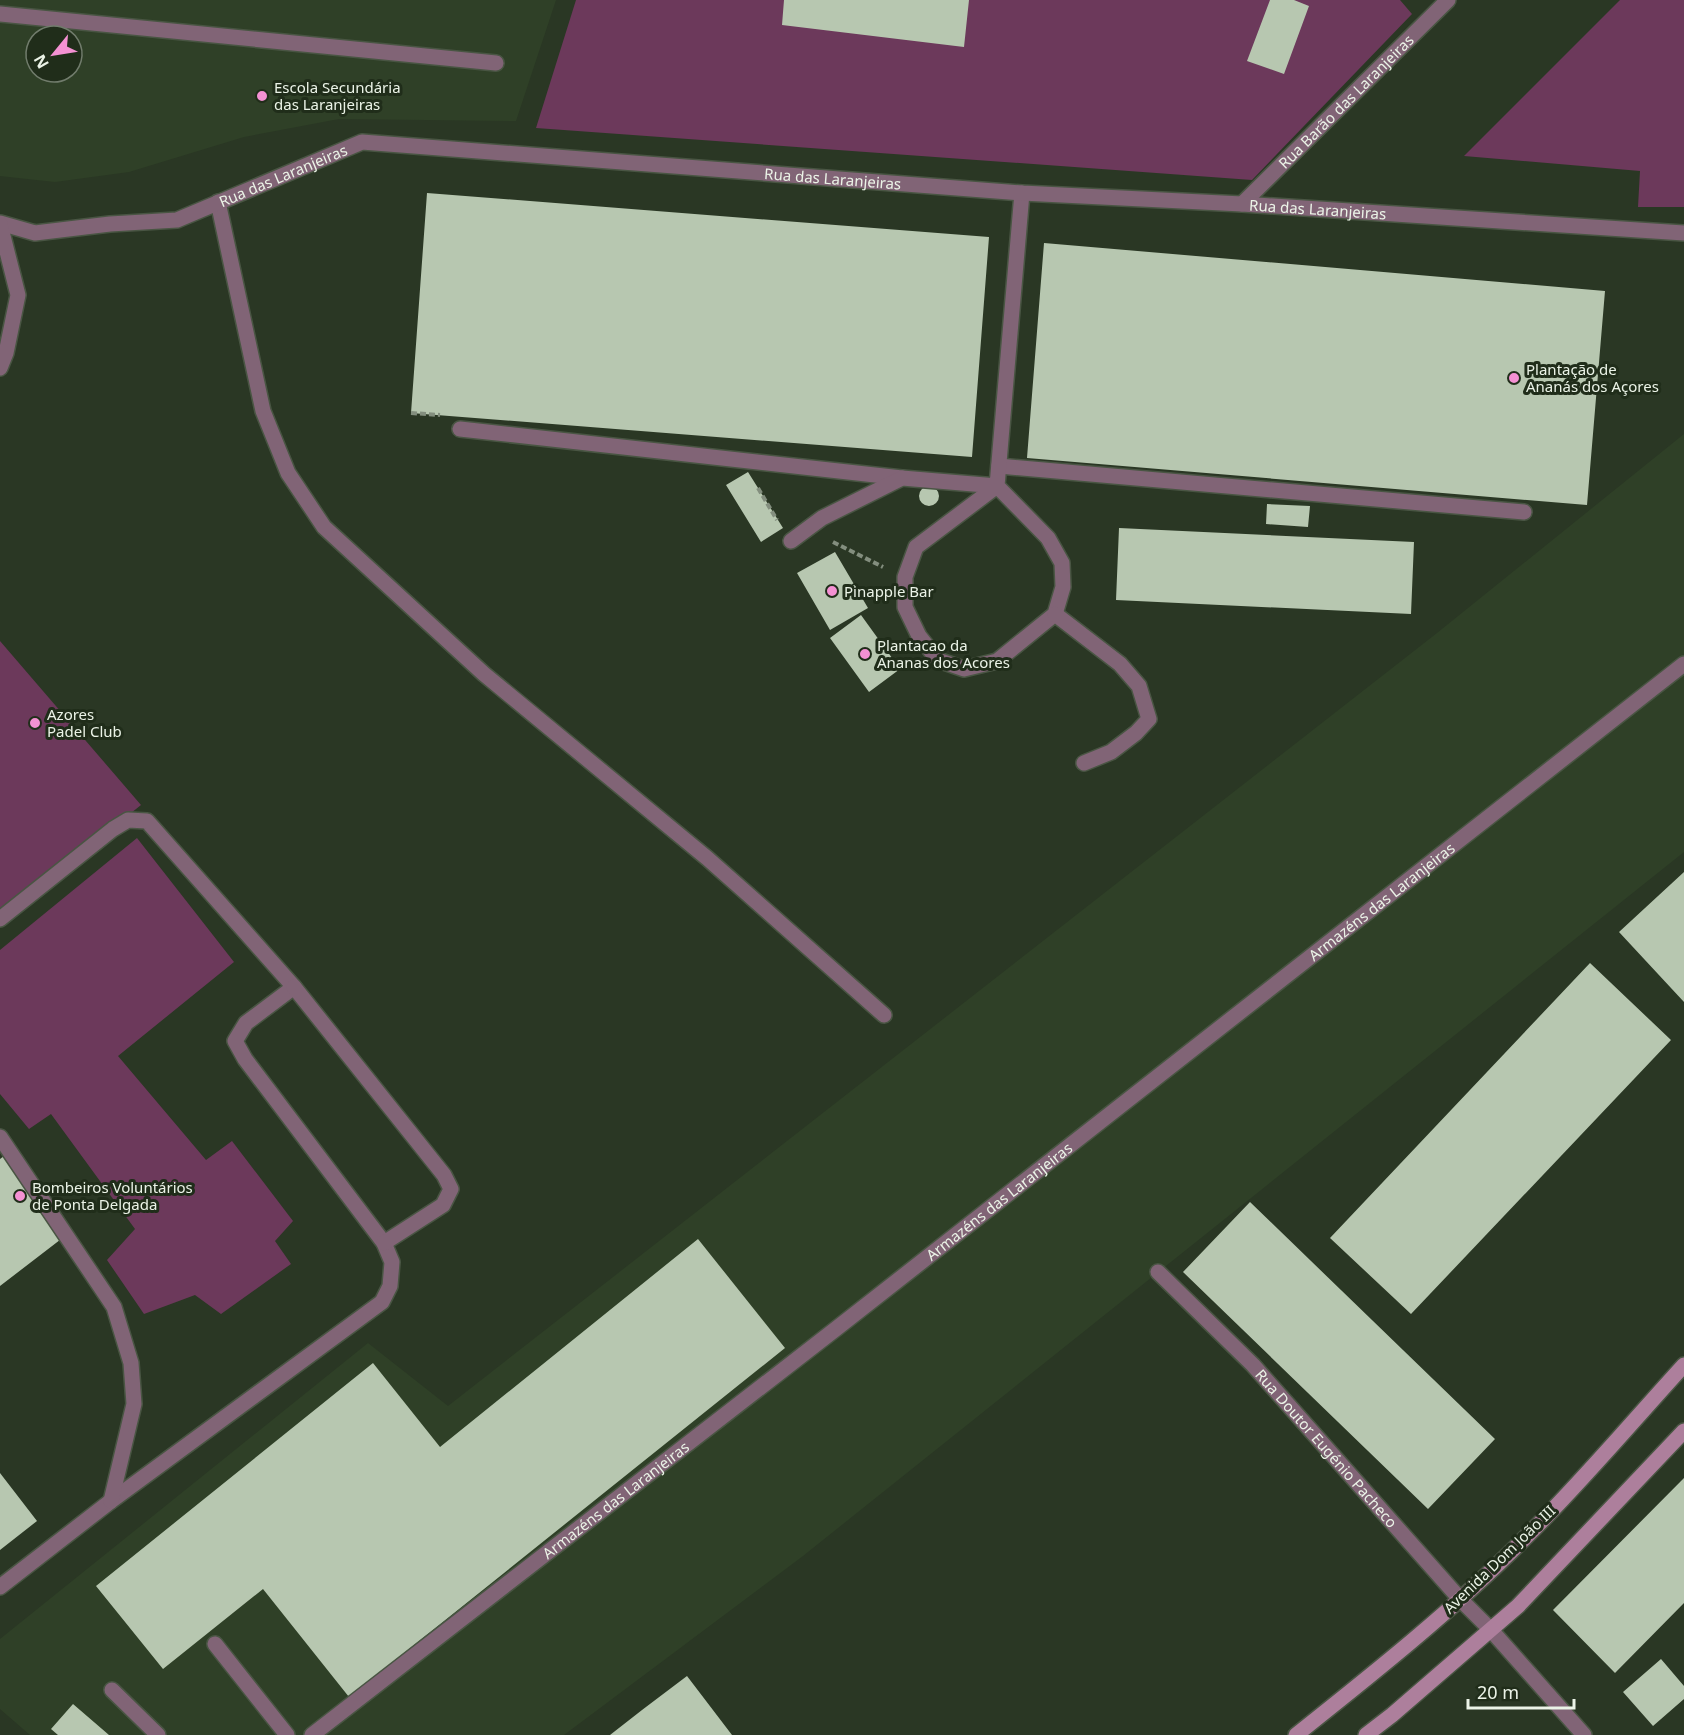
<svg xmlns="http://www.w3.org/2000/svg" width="1684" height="1735" font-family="'Noto Sans',sans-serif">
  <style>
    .built { fill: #2f4027; fill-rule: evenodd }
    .green { fill: #6c395b }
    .building { fill: #b7c7b0 }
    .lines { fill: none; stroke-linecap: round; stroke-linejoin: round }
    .service-casing { stroke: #495543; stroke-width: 18 }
    .minor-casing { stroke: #495543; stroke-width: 18 }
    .secondary-casing { stroke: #495543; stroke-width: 18 }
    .path { stroke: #838e7e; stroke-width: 4; stroke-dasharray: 6 3; stroke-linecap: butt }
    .service { stroke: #816476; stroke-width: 15 }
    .minor { stroke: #816476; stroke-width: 15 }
    .secondary { stroke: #ad7f9c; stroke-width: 15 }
    .poi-dot { fill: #f491d3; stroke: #202d1a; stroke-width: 2 }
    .labels { text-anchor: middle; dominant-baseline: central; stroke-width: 6; stroke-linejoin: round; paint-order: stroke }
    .poi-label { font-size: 15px; fill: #ebf3e7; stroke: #202d1a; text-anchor: start }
    .street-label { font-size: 15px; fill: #ebf3e7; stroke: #202d1a }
  </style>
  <rect width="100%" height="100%" fill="#2a3724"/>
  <path class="built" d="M0 0H556L516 121 339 119 244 137 129 172 55 182 0 176ZM36 36H72V72H36Z
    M1684 434V852L803 1556 564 1735H30L0 1709V1639L368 1343 448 1406 1437 633Z"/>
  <path class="green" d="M576 0H1400L1412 14 1252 180 536 128Z
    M1620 0H1684V207H1638L1640 171 1464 156Z
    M0 641 141 805 0 918Z
    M137 838 234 962 118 1056 206 1160 232 1141 293 1221 275 1241 291 1264 221 1314 195 1295 144 1314 107 1260 135 1229 51 1114 29 1129 0 1094V950Z"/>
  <path class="building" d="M784 0H969L964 47 782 25Z
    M1270 0H1294L1309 6 1284 74 1247 61Z
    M427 193 989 237 972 457 411 413Z
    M1044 243 1605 291 1587 505 1027 458Z
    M748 472 783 528 761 542 726 485Z
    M919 496a10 10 0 1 1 20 0a10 10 0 1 1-20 0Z
    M1267 504 1310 506 1308 527 1266 524Z
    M1119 528 1414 542 1411 614 1116 600Z
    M835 552 868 608 830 630 797 573Z
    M861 615 900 669 869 692 830 638Z
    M1684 872V1002L1619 932Z
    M1590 963 1671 1040 1411 1314 1330 1238Z
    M8 1153 69 1233 0 1286V1159Z
    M1250 1202 1495 1439 1428 1509 1183 1272Z
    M698 1239 785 1348 349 1697 263 1589 163 1669 96 1586 373 1363 440 1447Z
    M0 1473 37 1521 0 1550Z
    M1684 1478V1603L1615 1673 1553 1610Z
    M1661 1659 1684 1686V1699L1653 1726 1623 1692Z
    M687 1676 732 1735H610L642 1710Z
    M73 1704 109 1735H58L51 1729Z"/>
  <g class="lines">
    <defs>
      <g id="service">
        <path d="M0 14 496 63"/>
        <path d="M460 429 902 478"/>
        <path d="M999 466 1524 512"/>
        <path d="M791 541 822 518 902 478 997 486 1048 538 1062 563 1063 587 1055 614 997 661 964 669 938 660 919 636 905 607V577L916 547 997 486 1022 193"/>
        <path d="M1055 614 1120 664 1139 686 1149 719 1136 733 1111 752 1084 763"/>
        <path d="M0 919 113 829 128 820 147 821 294 987 246 1023 235 1041 245 1059 384 1243 392 1262 390 1286 382 1302 111 1501 0 1587"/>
        <path d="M294 987 444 1175 451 1189 443 1205 384 1243"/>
        <path d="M0 1137 114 1307 131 1363 134 1404 111 1501"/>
        <path d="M215 1644 287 1735"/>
        <path d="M112 1690 158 1735"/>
        <path id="s1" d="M312 1735 837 1328 1684 664"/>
      </g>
      <g id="minor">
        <path d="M218 202 263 411 288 473 324 527 484 674 707 858 884 1015"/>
        <path id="s2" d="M1242 204 1448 0"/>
        <path id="s3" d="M0 223 35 233 110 224 177 220 362 142 1022 193 1242 204 1684 233"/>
        <path d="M0 224 18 295 6 353 0 368"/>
        <path id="s4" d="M1158 1272 1253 1365 1460 1599 1491 1630 1584 1735"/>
      </g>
      <path id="secondary" d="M1296 1735C1374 1673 1453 1610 1524 1539 1580 1484 1631 1423 1684 1365
        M1366 1735 1392 1715 1518 1606 1684 1431"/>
    </defs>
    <use href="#service" class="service-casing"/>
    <use href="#minor" class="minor-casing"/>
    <use href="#secondary" class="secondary-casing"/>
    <path class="path" d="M411 413 440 415
      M758 488 777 520
      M833 542 883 567"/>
    <use href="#service" class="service"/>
    <use href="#minor" class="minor"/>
    <use href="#secondary" class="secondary"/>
  </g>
  <g class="poi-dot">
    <circle cx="262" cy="96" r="6"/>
    <circle cx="1514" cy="378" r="6"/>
    <circle cx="832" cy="591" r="6"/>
    <circle cx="865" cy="654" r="6"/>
    <circle cx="35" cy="723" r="6"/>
    <circle cx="20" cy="1196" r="6"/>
  </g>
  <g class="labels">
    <g class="poi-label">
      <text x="274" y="87">Escola Secundária<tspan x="274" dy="17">das Laranjeiras</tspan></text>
      <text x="1526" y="369">Plantação de<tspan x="1526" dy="17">Ananás dos Açores</tspan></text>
      <text x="844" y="591">Pinapple Bar</text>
      <text x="877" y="645">Plantacao da<tspan x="877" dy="17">Ananas dos Acores</tspan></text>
      <text x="47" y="714">Azores<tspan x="47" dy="17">Padel Club</tspan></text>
      <text x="32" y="1187">Bombeiros Voluntários<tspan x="32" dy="17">de Ponta Delgada</tspan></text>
    </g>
    <g class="street-label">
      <text stroke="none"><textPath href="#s2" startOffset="146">Rua Barão das Laranjeiras</textPath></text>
      <text stroke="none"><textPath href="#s3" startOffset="294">Rua das Laranjeiras</textPath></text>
      <text stroke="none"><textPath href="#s3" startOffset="852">Rua das Laranjeiras</textPath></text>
      <text stroke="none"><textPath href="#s3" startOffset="1338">Rua das Laranjeiras</textPath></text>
      <text stroke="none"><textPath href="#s1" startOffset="1356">Armazéns das Laranjeiras</textPath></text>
      <text stroke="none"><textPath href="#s1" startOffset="870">Armazéns das Laranjeiras</textPath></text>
      <text stroke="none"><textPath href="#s4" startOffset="244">Rua Doutor Eugénio Pacheco</textPath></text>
      <text stroke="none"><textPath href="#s1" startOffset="384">Armazéns das Laranjeiras</textPath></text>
      <text transform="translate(1499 1559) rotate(-44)">Avenida Dom João III</text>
    </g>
  </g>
  <g transform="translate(54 54) rotate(240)"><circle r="28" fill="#202d1a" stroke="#717c6c" stroke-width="1.5"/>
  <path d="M0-4.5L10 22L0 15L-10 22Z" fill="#f491d3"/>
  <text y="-9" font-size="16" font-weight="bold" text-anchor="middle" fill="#ebf3e7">N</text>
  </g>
  <path d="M1468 1699v9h106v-9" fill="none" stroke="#ebf3e7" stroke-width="3"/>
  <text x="1477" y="1699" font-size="18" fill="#ebf3e7" stroke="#202d1a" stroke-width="4.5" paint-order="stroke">20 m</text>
</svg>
